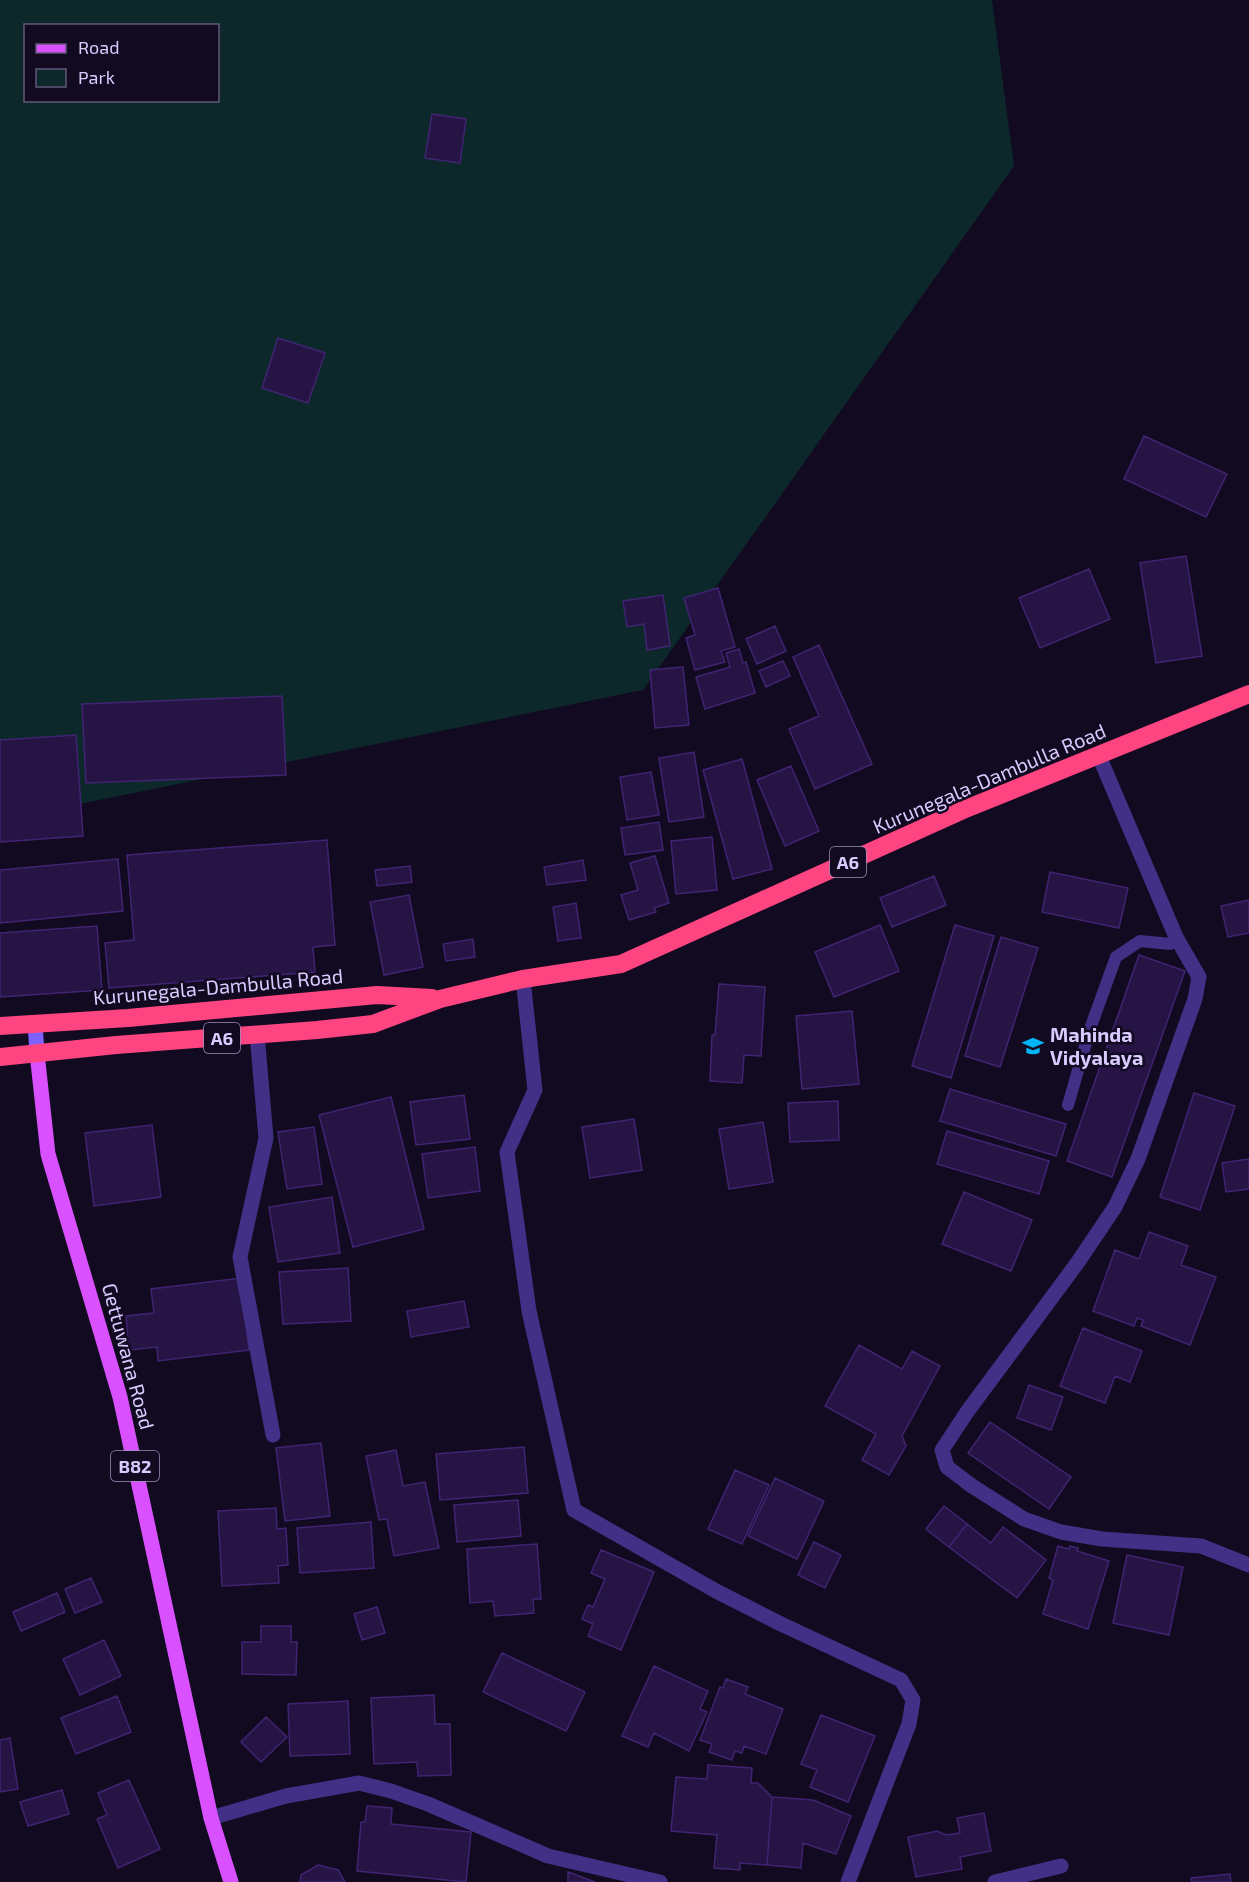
<svg xmlns="http://www.w3.org/2000/svg" width="1249" height="1882" font-family="'Exo 2',sans-serif">
  <style>
    .green { fill: #0d282b; fill-rule: evenodd }
    .building { fill: #251444; stroke: #402472; stroke-width: 1.5 }
    .lines { fill: none; stroke-linecap: round; stroke-linejoin: round }
    .lane { stroke: #413085; stroke-width: 12 }
    .street { stroke: #413085; stroke-width: 15 }
    .secondary { stroke: #7e61ff; stroke-width: 15 }
    .primary { stroke: #d951ff; stroke-width: 15 }
    .highway { stroke: #ff4581; stroke-width: 18 }
    .labels { text-anchor: middle; dominant-baseline: central; stroke-width: 5; stroke-linejoin: round; paint-order: stroke }
    .shield { fill: #120a21; stroke: #9d90bc; stroke-width: 1.5 }
    .shield-label { font-size: 18px; font-weight: bold; fill: #d9caff }
    .street-label { font-size: 20px; fill: #d9caff; stroke: #120a21 }
    .poi-label { font-size: 20px; font-weight: bold; fill: #d9caff; stroke: #120a21; text-anchor: start }
  </style>
  <rect width="100%" height="100%" fill="#120a21"/>
  <path class="green" d="M0 0H992L1014 166 643 690 0 820ZM26 26H218V100H26Z"/>
  <path class="building" d="M432 114 466 119 460 163 425 158Z
    M278 338 325 353 308 403 262 388Z
    M1144 436 1227 474 1206 517 1124 479Z
    M1186 556 1202 656 1156 663 1140 563Z
    M1089 569 1110 619 1040 648 1019 598Z
    M718 588 735 647 721 651 725 662 695 670 686 638 695 635 684 598Z
    M663 595 670 646 647 650 644 624 627 627 623 601Z
    M775 626 786 651 757 664 746 639Z
    M819 645 872 764 815 789 789 729 819 716 793 657Z
    M739 649 743 663 746 662 755 693 705 709 696 677 730 667 726 653Z
    M783 661 790 676 766 687 759 671Z
    M683 667 689 725 655 728 650 670Z
    M282 696 286 775 86 783 82 704Z
    M76 735 83 836 0 842V740Z
    M694 752 704 817 669 822 659 758Z
    M742 759 772 869 733 879 703 770Z
    M791 766 819 831 785 846 757 780Z
    M651 772 659 815 627 820 620 777Z
    M659 822 663 850 625 855 621 828Z
    M712 837 717 890 676 894 671 841Z
    M327 840 335 945 313 947 315 972 109 988 105 943 134 940 127 855Z
    M655 856 669 903 654 908 656 912 629 920 621 895 638 890 630 863Z
    M118 859 123 911 0 923V870Z
    M583 860 586 880 547 885 544 867Z
    M410 866 412 882 377 886 375 870Z
    M1050 872 1128 888 1119 928 1042 912Z
    M934 876 946 905 892 927 880 898Z
    M409 895 423 967 384 975 370 902Z
    M1249 900V933L1228 937 1221 906Z
    M576 903 581 938 558 941 553 907Z
    M880 925 899 971 834 997 815 952Z
    M955 925 994 936 951 1078 912 1066Z
    M97 926 102 990 0 997V933Z
    M1001 937 1038 948 1000 1067 965 1056Z
    M473 939 475 957 446 961 443 944Z
    M1139 955 1185 971 1112 1177 1067 1161Z
    M719 984 765 987 761 1056 744 1055 742 1083 710 1081 712 1035H715Z
    M852 1011 859 1084 802 1089 796 1016Z
    M950 1089 1066 1124 1056 1156 940 1121Z
    M1194 1093 1235 1106 1200 1210 1160 1197Z
    M464 1095 470 1139 416 1145 410 1102Z
    M391 1097 424 1229 353 1247 319 1115Z
    M838 1101 839 1140 790 1142 788 1103Z
    M634 1119 642 1170 590 1178 582 1127Z
    M763 1122 773 1182 729 1189 719 1129Z
    M152 1125 161 1197 94 1206 85 1133Z
    M314 1127 322 1184 287 1189 278 1132Z
    M947 1131 1049 1161 1039 1194 937 1164Z
    M475 1147 480 1191 428 1198 422 1154Z
    M1249 1159V1189L1226 1192 1222 1163Z
    M964 1192 1032 1220 1011 1271 942 1244Z
    M332 1197 340 1253 278 1262 269 1207Z
    M1149 1232 1188 1246 1181 1265 1216 1277 1190 1345 1141 1326 1143 1320 1137 1318 1134 1326 1093 1311 1115 1250 1139 1259Z
    M348 1268 351 1321 283 1324 279 1272Z
    M241 1278 249 1350 158 1361 157 1347 129 1350 126 1316 154 1313 151 1289Z
    M464 1301 469 1327 411 1337 407 1311Z
    M1083 1328 1142 1351 1130 1382 1115 1376 1105 1403 1060 1386Z
    M859 1345 902 1369 912 1351 940 1366 902 1436 906 1446 889 1475 862 1460 876 1434 825 1406Z
    M1029 1385 1063 1397 1051 1430 1017 1418Z
    M990 1422 1071 1477 1049 1509 968 1453Z
    M321 1443 330 1516 285 1521 276 1448Z
    M524 1447 528 1493 440 1500 436 1454Z
    M396 1450 403 1486 425 1482 439 1548 394 1556 387 1519 379 1520 366 1456Z
    M735 1470 769 1485 742 1544 708 1529Z
    M775 1478 824 1501 797 1559 748 1536Z
    M518 1500 521 1536 457 1542 454 1505Z
    M944 1506 967 1524 949 1547 926 1529Z
    M276 1508 277 1529 286 1528 288 1565 278 1566 279 1583 222 1586 218 1511Z
    M371 1522 374 1568 300 1573 297 1528Z
    M967 1524 991 1543 1003 1527 1046 1560 1017 1598 949 1547Z
    M814 1542 841 1555 825 1588 798 1575Z
    M537 1544 541 1599H533L534 1613 495 1616 493 1601 470 1603 467 1549Z
    M1058 1546 1069 1549 1070 1546 1078 1548 1077 1551 1109 1561 1088 1629 1043 1614 1053 1580 1049 1578Z
    M601 1550 654 1572 621 1650 588 1636 593 1624 582 1619 588 1605 593 1607 605 1579 591 1573Z
    M1127 1555 1183 1567 1169 1635 1113 1623Z
    M91 1578 102 1602 75 1613 65 1589Z
    M57 1593 65 1612 21 1631 13 1612Z
    M377 1607 385 1633 362 1640 354 1614Z
    M261 1626H291V1642H297L296 1675 242 1674V1642H261Z
    M104 1640 121 1676 80 1695 63 1659Z
    M502 1653 585 1692 566 1731 483 1692Z
    M654 1666 708 1691 700 1709 707 1712 689 1751 654 1733 648 1747 622 1736Z
    M726 1679 748 1687 745 1694 783 1709 766 1754 744 1746 742 1753 735 1751 732 1760 709 1752 712 1744 700 1740 720 1687 723 1688Z
    M434 1695 435 1724H450L451 1775 418 1776 417 1762 374 1764 371 1698Z
    M117 1696 131 1732 76 1754 61 1718Z
    M348 1701 350 1754 290 1756 288 1704Z
    M821 1715 875 1736 848 1802 810 1787 817 1770 801 1764Z
    M266 1717 287 1737 261 1762 241 1742Z
    M10 1738 18 1789 0 1792V1740Z
    M708 1765 752 1768 751 1783H758L772 1797 767 1865 740 1863V1870L714 1868 717 1835 671 1831 676 1777 707 1779Z
    M129 1780 160 1849 118 1868 97 1819 107 1815 98 1793Z
    M62 1790 69 1814 28 1826 20 1802Z
    M772 1797 813 1800 851 1816 836 1854 803 1843 801 1868 767 1865Z
    M367 1806 392 1808 391 1824 471 1832 466 1882 357 1871 361 1822H365Z
    M984 1813 991 1851 960 1857 962 1869 916 1877 908 1837 937 1831 946 1835 960 1833 957 1818Z
    M318 1865 338 1870 345 1882H300L301 1875Z
    M568 1872 595 1882H568Z
    M1230 1874 1231 1882H1192L1191 1878Z"/>
  <g class="lines">
    <path class="lane" d="M1068 1105 1090 1029 1116 957 1140 941 1170 944 1176 937"/>
    <path class="street" d="M1099 756 1176 937 1199 977 1195 999 1138 1159 1115 1207 1078 1262 967 1412 942 1450 947 1467 972 1486 1024 1519 1061 1532 1102 1539 1201 1546 1249 1565
      M523 979 535 1090 507 1152 529 1311 574 1510 716 1591 781 1624 901 1680 913 1700 909 1724 848 1882
      M257 1034 266 1138 240 1257 273 1435
      M211 1818 286 1796 359 1783 391 1791 428 1804 548 1856 660 1882
      M995 1882 1061 1866"/>
    <path class="secondary" d="M35 1023 37 1053"/>
    <path class="primary" d="M37 1053 48 1154 120 1397 211 1818 231 1882"/>
    <path class="highway" d="M0 1026 128 1018 377 995 432 998
      M0 1057 116 1045 317 1030 373 1024 440 999 523 979 621 964 963 810 1249 694"/>
  </g>
  <defs>
    <symbol id="school-bare" viewBox="-9 -9 18 18"><path d="M0-5L7-2L0 1L-7-2ZM-4 1L0 2.5L4 1V4Q0 6-4 4Z" fill="#00b6f5" stroke="#120a21" stroke-width="2.5" paint-order="stroke"/></symbol>
  </defs>
  <g fill-rule="evenodd">
    <use href="#school-bare" x="1018" y="1031" width="30" height="30"/>
  </g>
  <g class="labels">
    <g class="shield">
      <rect x="830" y="847" width="36" height="30" rx="4.5"/>
      <rect x="204" y="1023" width="36" height="30" rx="4.5"/>
      <rect x="111" y="1451" width="48" height="30" rx="4.5"/>
    </g>
    <g class="shield-label">
      <text x="848" y="862">A6</text>
      <text x="222" y="1038">A6</text>
      <text x="135" y="1466">B82</text>
    </g>
    <g class="street-label">
      <text transform="translate(989 778) rotate(-23)">Kurunegala-Dambulla Road</text>
      <text transform="translate(218 986) rotate(-5)">Kurunegala-Dambulla Road</text>
      <text transform="translate(129 1356) rotate(75)">Gettuwana Road</text>
    </g>
    <g class="poi-label">
      <text x="1050" y="1034">Mahinda<tspan x="1050" dy="23">Vidyalaya</tspan></text>
    </g>
  </g>
  <rect x="24" y="24" width="195" height="78" fill="#120a21" stroke="#62577a" stroke-width="1.5"/>
  <rect x="36" y="44" width="30" height="9" fill="#d951ff" stroke="#62577a" stroke-width="1.5"/>
  <text x="78" y="54" font-size="18" fill="#d9caff">Road</text>
  <rect x="36" y="69" width="30" height="18" fill="#0d282b" stroke="#62577a" stroke-width="1.5"/>
  <text x="78" y="84" font-size="18" fill="#d9caff">Park</text>
</svg>
